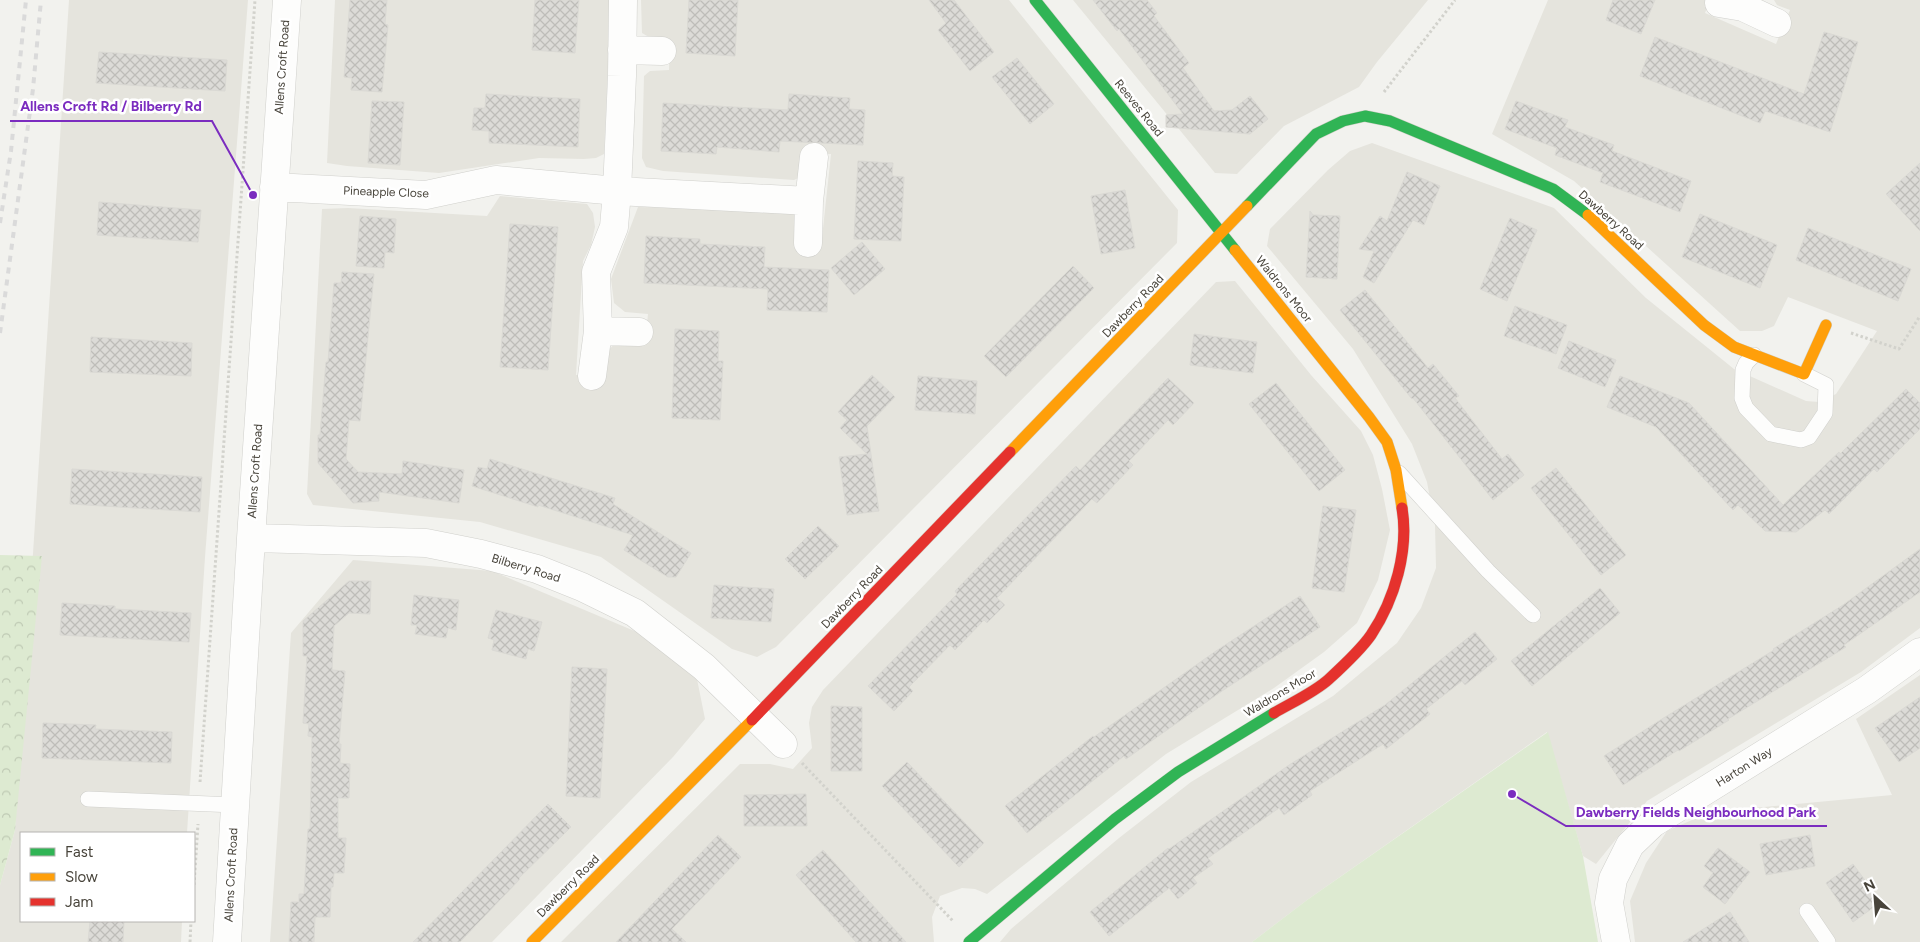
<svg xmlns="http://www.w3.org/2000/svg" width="1920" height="942" font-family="Figtree,sans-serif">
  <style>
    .residential { fill: #e5e4dd }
    .forest { fill: url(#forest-crowns) }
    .green { fill: #ddead1 }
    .building { fill: url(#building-cross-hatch); stroke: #dad9d4 }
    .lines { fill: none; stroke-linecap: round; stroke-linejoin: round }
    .lane-casing { stroke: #d0d0cc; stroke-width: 16 }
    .street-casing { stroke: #d0d0cc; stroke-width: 29 }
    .fast-casing { stroke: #d0cfc6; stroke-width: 12 }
    .slow-casing { stroke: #d0cfc6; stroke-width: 12 }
    .jam-casing { stroke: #d0cfc6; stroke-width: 12 }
    .path { stroke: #d2d2cc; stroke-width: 3; stroke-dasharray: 2.5 2.5; stroke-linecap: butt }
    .lane { stroke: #fdfdfc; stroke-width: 15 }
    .street { stroke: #fdfdfc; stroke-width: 28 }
    .fast { stroke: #30b455; stroke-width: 11 }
    .slow { stroke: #ff9f0a; stroke-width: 11 }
    .jam { stroke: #e5322d; stroke-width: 11 }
    .rail { stroke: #dadada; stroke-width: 4; stroke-dasharray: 6 6; stroke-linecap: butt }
    .labels { text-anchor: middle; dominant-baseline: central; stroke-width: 5; stroke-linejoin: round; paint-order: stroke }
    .street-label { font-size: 12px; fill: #48443b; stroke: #fff }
    .leader { fill: none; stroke: #7b2cbf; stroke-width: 2 }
    .callout-dot { fill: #7b2cbf; stroke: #fff; stroke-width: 2 }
    .callout-label { font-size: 14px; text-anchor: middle; font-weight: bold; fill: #7b2cbf; stroke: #fff; stroke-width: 5; stroke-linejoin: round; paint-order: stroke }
  </style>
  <defs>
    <pattern id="forest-crowns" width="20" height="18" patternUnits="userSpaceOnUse" patternTransform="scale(1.25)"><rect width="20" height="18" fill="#ddead1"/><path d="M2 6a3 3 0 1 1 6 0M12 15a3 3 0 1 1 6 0" fill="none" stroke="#bfcab4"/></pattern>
    <pattern id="building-cross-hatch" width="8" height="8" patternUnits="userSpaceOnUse" patternTransform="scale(1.25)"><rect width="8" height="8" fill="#dcdbd7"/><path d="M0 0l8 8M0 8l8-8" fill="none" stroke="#bebdb9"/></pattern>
  </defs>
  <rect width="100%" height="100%" fill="#f2f2ee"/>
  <path class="residential" d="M69 0H248L205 557 187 833H21V921H182L181 942H0V885L15 830Z
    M335 0H611L604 154 596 158 584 159 539 158 439 173 347 166 327 163Z
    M641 0H1009L1178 210 1177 243 776 647 757 657 732 649 601 557 480 522 313 505 307 494 322 209 348 208 487 216 500 196 587 204 593 213 595 227 591 245 583 261 576 375 603 376 608 351 616 342 645 343 648 314 625 312 614 303 611 279 638 207 789 210 795 214 798 248 821 247 831 154 805 155 803 176 794 180 663 171 646 167 642 158 644 76 650 71 669 70 670 39 649 37 642 33Z
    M1073 0H1428L1377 62 1359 87 1284 126 1237 174 1215 173Z
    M1548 0H1710L1705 13 1776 44 1790 10 1777 5 1774 0H1920V628L1861 672 1647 801 1596 864 1583 856 1547 732 1307 900 1252 942H1000L1011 929 1119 838 1191 782 1333 696 1397 643 1421 608 1436 568 1435 525 1427 482 1412 444 1353 349 1267 246 1270 229 1328 170 1350 151 1372 143 1554 208 1646 298 1734 369 1806 401 1819 402 1836 394 1877 331 1788 297 1774 326 1762 331H1740L1574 181 1492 134Z
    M1235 281 1311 375 1361 431 1373 455 1382 489 1390 530 1378 580 1357 623 1324 652 1274 688 1166 754 987 894 975 889 962 888 940 896 932 917 934 942H561L740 764H770L793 769 812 748 809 723 812 707 823 690 1216 282Z
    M353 560 492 571 644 635 697 679 705 719 673 757 492 942H270L291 633Z
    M1920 675V942H1635L1630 901 1646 863 1667 831 1710 812 1892 795 1856 719Z"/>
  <path class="forest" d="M0 555 42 556 15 830 0 885Z"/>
  <path class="green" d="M1548 732 1583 856 1598 942H1252L1307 900Z"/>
  <path class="building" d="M350 0H387L385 24 388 25 382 92 351 90 352 78 344 77Z
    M535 0H579L575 53 532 50Z
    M689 0H738L735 56 686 53Z
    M929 0H954L994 52 970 71 938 30 946 23Z
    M1093 0H1147L1157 13 1154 16 1189 63 1183 68 1214 111 1232 110 1250 96 1268 119 1250 134 1166 127V115L1183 114 1119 29 1117 31Z
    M1613 0H1655L1641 34 1606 20Z
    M1824 32 1858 42 1830 132 1765 111 1760 123 1640 76 1655 37 1804 94Z
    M99 52 227 60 225 91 96 83Z
    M1017 58 1054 104 1030 124 992 77Z
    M486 94 580 99 578 147 489 143V131L472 130 474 108H485Z
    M789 94 850 98 849 109 865 110 863 145 780 141 779 152 717 147 716 154 661 151 663 103 788 110Z
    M372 101 404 102 400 165 368 163Z
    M1516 101 1568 120 1565 127 1614 145 1612 151 1691 181 1680 212 1600 182 1603 173 1555 155 1557 148 1505 129Z
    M858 161 893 163 892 176 904 177 901 241 854 239Z
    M1920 163V231L1886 194Z
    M1407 172 1440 186 1424 225 1413 220 1374 283 1363 277 1374 251 1359 249 1380 216 1387 221Z
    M1125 190 1135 248 1101 254 1091 196Z
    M99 202 201 210 198 242 97 235Z
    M1310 211 1313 215 1340 216 1337 279 1306 277Z
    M1700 214 1777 245 1760 288 1682 257Z
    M360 216 396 219 394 253 385 252 384 268 356 266Z
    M1510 218 1537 230 1507 301 1480 289Z
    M510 224 558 227 548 370 500 367Z
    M1808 228 1911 269 1898 301 1796 260Z
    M646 236 700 239V244L765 247 764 267 829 270 827 312 767 310 768 289 644 283Z
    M862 242 885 269 854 295 831 268Z
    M1073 266 1094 288 1006 377 984 356Z
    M342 272 374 274 360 421 349 420 346 459 358 472 402 474 403 461 464 470 459 503 379 492V501L353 503 318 463V435H320L326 362H328L334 283H341Z
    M1365 290 1428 368 1433 364 1459 396 1455 398 1502 459 1508 454 1524 475 1493 500 1413 398 1412 399 1340 310Z
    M1515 306 1567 325 1556 354 1504 336Z
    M675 329 719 331 718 361H723L720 420 672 418Z
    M1194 334 1257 342 1253 373 1190 365Z
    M91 337 192 343 191 376 90 372Z
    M1569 341 1616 360 1605 387 1558 368Z
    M872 375 895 397 867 426 879 511 847 515 839 457 867 454 840 428 847 420 838 412Z
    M918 376 977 381 975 414 915 410Z
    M1620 376 1689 403 1783 505 1839 452 1840 454 1906 389 1920 403V429L1877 472 1874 469 1829 514 1825 510 1796 532 1765 531 1738 505 1733 510 1656 427 1607 407Z
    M1168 378 1194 403 1173 425 1168 420 1129 461 1133 465 1097 503 1092 499 997 598 1005 605 987 623 984 620 955 650 950 645 909 687 913 691 894 711 868 686 957 594 955 591 1076 466 1080 470Z
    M1276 383 1345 470 1319 491 1249 404Z
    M490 459 615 498 613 504 691 553 676 577H668L624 550 633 535 538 505V507L472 486 478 467 487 469Z
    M1556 468 1626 555 1601 575 1531 488Z
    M72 469 202 477 200 512 70 504Z
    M1323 506 1356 510 1344 592 1312 588Z
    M818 526 839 546 805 579 785 559Z
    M1920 549V592L1844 645 1846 647 1728 719 1729 720 1679 751 1678 750 1623 785 1604 756 1662 719 1774 650 1773 649 1843 605Z
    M349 581H371L370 614 349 613 334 626 332 670 345 671 339 744H341L340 763 350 764 349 798H338V838H346L344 873H334L333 887H331L330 917H315L314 942H289L291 902H299V894H304L308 829H310L312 737 308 736 309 724 303 723 307 656H303V621Z
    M714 585 774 589 771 622 711 618Z
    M1600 588 1620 613 1532 686 1511 661Z
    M414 595 459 600 456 630 448 628 446 638 415 634 417 625H411Z
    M1300 596 1320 627 1222 691 1126 759 1124 756 1027 833 1005 806 1093 736 1094 737 1216 651Z
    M62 603 115 606V609L191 613 189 642 60 635Z
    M496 610 542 622 534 651 528 649 526 659 492 650 494 640 488 638Z
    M1475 632 1497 659 1465 685 1462 681 1426 709 1430 714 1386 749 1383 744 1310 791 1312 795 1284 815 1279 808 1208 858 1213 864 1193 878 1197 883 1178 899 1169 888 1109 936 1090 912 1168 848 1169 849 1289 765 1385 705Z
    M572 667 607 669 600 798 566 796Z
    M1920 697V748L1899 762 1875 728Z
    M831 706 862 707V771H831Z
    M43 723 96 725 95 729 172 732 171 763 42 758Z
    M907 762 984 843 959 867 882 786Z
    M806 794 807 826H744V795Z
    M548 804 571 827 519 878 520 879 460 942H413Z
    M718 835 741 857 672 929 686 942H616Z
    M1810 835 1815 866 1766 875 1760 844Z
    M1718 848 1750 872 1725 904 1703 887 1713 873 1704 866Z
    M823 850 906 942H856L796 875Z
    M1853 864 1881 902 1853 922 1826 883Z
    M1730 912 1749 942H1683Z
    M90 921H124L123 942H88Z"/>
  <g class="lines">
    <defs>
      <path id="lane" d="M1754 355 1746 363 1743 370 1742 398 1746 408 1771 434 1801 440 1809 437 1825 413 1826 385 1804 374
        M1399 473 1488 571 1533 615
        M88 799 235 805
        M1807 911 1828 942"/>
      <path id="street" d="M1719 3 1743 7 1777 23
        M622 50 662 51
        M274 187 426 195 496 180 617 191 809 201
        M808 243 809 201 814 157
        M598 331 639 332
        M592 376 598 331 596 272 614 227 617 191 622 76 623 0
        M251 538 426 543 481 554 537 569 582 587 635 613 704 667 783 744
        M227 942 251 538 287 0
        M1616 942 1609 903 1613 879 1630 845 1653 823 1867 690 1920 652"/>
      <path id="fast" d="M1035 0 1235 250
        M1247 206 1316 134 1343 121 1365 116 1390 121 1553 189 1588 215
        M969 942 1115 819 1178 772 1274 713"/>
      <path id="slow" d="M1588 215 1704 325 1734 347 1804 374 1826 325
        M1235 250 1369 417 1387 442 1396 470 1402 508
        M1010 452 1247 206
        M532 942 752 720"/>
      <path id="jam" d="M1274 713C1291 703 1315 692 1329 679 1341 668 1362 648 1371 635 1395 599 1409 550 1402 508
        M752 720 1010 452"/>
    </defs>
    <use href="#lane" class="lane-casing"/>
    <use href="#street" class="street-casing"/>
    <use href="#fast" class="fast-casing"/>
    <use href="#slow" class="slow-casing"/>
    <use href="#jam" class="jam-casing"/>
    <path class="path" d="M1384 92 1455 0
      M1851 333 1899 349 1920 316
      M802 763 953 921
      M200 782 255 0
      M194 885 198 824
      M190 942 191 921"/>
    <use href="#lane" class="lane"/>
    <use href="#street" class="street"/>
    <use href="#fast" class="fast"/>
    <use href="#slow" class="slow"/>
    <use href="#jam" class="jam"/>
    <path class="rail" d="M0 223 11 151 26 0
      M0 333 33 89 41 0"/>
  </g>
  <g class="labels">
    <g class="street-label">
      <text transform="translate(282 67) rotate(-86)">Allens Croft Road</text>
      <text transform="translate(1139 108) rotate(51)">Reeves Road</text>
      <text transform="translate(386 192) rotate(2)">Pineapple Close</text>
      <text transform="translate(1611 220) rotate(42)">Dawberry Road</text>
      <text transform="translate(1284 289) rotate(51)">Waldrons Moor</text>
      <text transform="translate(1133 306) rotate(-46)">Dawberry Road</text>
      <text transform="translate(255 471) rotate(-86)">Allens Croft Road</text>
      <text transform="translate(526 568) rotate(17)">Bilberry Road</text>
      <text transform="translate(852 597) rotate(-46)">Dawberry Road</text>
      <text transform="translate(1280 693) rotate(-31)">Waldrons Moor</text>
      <text transform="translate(1744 767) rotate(-32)">Harton Way</text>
      <text transform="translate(231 875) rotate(-87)">Allens Croft Road</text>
      <text transform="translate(568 886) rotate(-45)">Dawberry Road</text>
    </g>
  </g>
  <path class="leader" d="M253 195L212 121H10M1512 794L1566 826H1827"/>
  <g class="callout-dot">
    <circle cx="253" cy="195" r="5"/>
    <circle cx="1512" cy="794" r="5"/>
  </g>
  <g class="callout-label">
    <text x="111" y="111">Allens Croft Rd / Bilberry Rd</text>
    <text x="1696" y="817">Dawberry Fields Neighbourhood Park</text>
  </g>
  <rect x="20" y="832" width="175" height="90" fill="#ffffff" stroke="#b6b4b1"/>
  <rect x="30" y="848" width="25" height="8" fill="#30b455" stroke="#b6b4b1"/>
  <text x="65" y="857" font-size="15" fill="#48443b">Fast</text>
  <rect x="30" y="873" width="25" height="8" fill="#ff9f0a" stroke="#b6b4b1"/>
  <text x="65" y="882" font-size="15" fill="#48443b">Slow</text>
  <rect x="30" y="898" width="25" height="8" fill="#e5322d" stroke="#b6b4b1"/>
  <text x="65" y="907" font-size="15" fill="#48443b">Jam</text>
  <g transform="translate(1875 897) rotate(334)" stroke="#ffffff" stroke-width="4" paint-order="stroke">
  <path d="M0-4L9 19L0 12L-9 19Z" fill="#48443b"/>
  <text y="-8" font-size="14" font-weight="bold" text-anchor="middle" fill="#48443b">N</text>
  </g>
</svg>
